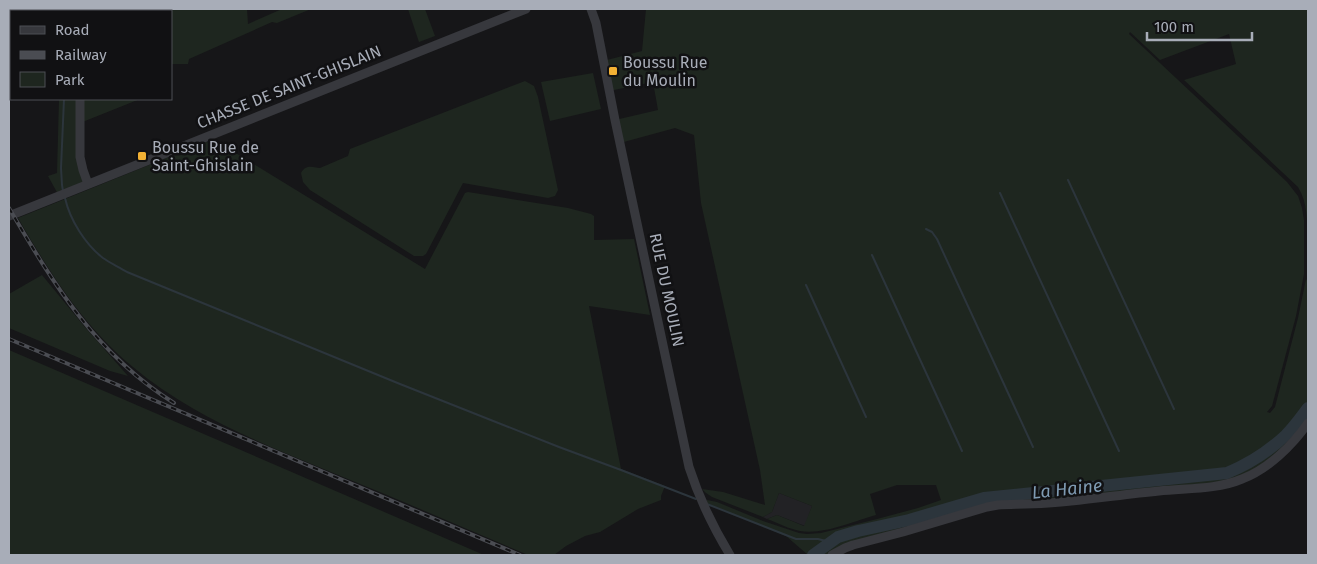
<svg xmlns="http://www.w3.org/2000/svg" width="1317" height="564" font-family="'Fira Sans',sans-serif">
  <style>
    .built { fill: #222225 }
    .green { fill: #1e261f }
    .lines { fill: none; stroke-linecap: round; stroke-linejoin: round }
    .stream { stroke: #2c353c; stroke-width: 2 }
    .river { stroke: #2c353c; stroke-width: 12 }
    .minor { stroke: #37383d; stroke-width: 9 }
    .rail-casing { stroke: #4a4c52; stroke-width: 4 }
    .rail { stroke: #111113; stroke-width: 2; stroke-dasharray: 5.5; stroke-linecap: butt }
    .poi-dot { fill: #f2b134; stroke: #111113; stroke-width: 2 }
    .labels { text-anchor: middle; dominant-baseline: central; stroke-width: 5; stroke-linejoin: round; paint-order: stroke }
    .poi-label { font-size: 16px; fill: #a8adb8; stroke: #111113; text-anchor: start }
    .street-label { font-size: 16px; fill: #a8adb8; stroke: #111113 }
    .water-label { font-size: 18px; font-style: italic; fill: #7f9bb3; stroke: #111113 }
  </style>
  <rect width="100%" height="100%" fill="#161618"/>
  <path class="built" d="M779 493 812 506 805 526 777 515 767 519 763 517 772 512Z"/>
  <path class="green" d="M9 9H247L248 24 282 9H311L277 23 272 22 189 59 188 64H171V11H11V44H9Z
    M408 9H425L435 36 419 42Z
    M646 9H1308V241C1307 222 1308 203 1298 187L1184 80 1236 64 1229 34 1160 60 1130 32 1129 34 1287 182 1298 196 1302 208 1304 220V274L1296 316 1272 406 1267 412 1270 413 1275 407 1298 318 1306 279 1308 282V419L1287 444 1256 470 1227 482 1072 499 996 503 828 555H808L786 536 707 503V500L717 502 763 521 799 533 807 534 821 533 877 519 918 508 941 500 936 485H897L870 494 876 515C854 521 824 535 800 531 789 529 778 523 767 519L777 515 804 526 812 506 779 493 772 512 763 517 712 497 706 493 702 489 723 492 765 505 760 470 701 203 694 135 675 128 620 143 615 120 658 110 653 82 609 91 603 61 642 51Z
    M593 73 601 109 550 121 541 82Z
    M525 81 534 86 538 97 558 190 555 196 548 198 463 183 426 254 423 256H414L310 190 303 182 301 173C306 164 312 167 320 168L348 156 350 149Z
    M59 99H140L80 123V143L88 184 59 196 48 176 57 173Z
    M206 142 221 144 425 269 465 193 468 192 568 208 591 214 594 216V240L634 239 650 315 589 306 621 469 665 486 661 496V500L638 509 600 532 585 536 566 546 554 555H528C467 529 405 502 343 477 269 446 195 419 133 367 83 326 50 273 18 218Z
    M42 275 84 326 128 376 110 371 9 328V294Z
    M9 350 484 555H9Z"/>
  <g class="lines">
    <path class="stream" d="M68 11V9
      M1068 180 1174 409
      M63 191 62 185 61 168 64 99
      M1000 193 1119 451
      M65 198C70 220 85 244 103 258 110 263 119 267 127 272L400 384 559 447 621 470 696 499
      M926 229 932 232 937 239 1033 447
      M872 255 962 451
      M806 285 866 417
      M707 504 796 539H818L830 542"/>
    <path class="river" d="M813 555 838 537 858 531 909 520 984 498 1227 473C1249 464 1268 452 1286 435 1294 427 1301 417 1308 408"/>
    <path class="minor" d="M591 9 596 23 615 120 689 467C699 498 713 527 730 555
      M82 11V9
      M80 99V157L83 170 88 184
      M9 216 526 9
      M832 555 845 548 853 545 903 532 987 507 998 505C1022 504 1047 504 1071 501 1100 498 1129 494 1159 491 1186 488 1216 490 1242 479 1268 469 1292 446 1308 423"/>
    <defs>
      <path id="rail" d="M9 208C54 285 96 354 174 403
        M9 339 520 555"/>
    </defs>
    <use href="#rail" class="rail-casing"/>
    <use href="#rail" class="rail"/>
  </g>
  <g class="poi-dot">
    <rect x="608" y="66" width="10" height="10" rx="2.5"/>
    <rect x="137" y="151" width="10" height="10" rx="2.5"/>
  </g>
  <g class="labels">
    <g class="poi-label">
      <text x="623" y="62">Boussu Rue<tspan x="623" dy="18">du Moulin</tspan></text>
      <text x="152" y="147">Boussu Rue de<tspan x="152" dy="18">Saint-Ghislain</tspan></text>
    </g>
    <g class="street-label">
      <text transform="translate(289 87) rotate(-22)">CHASSE DE SAINT-GHISLAIN</text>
      <text transform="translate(667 290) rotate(78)">RUE DU MOULIN</text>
    </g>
    <g class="water-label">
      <text transform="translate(1067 489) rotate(-6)">La Haine</text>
    </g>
  </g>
  <rect width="1317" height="564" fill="none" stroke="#a8adb8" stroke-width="20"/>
  <rect x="10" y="10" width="162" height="90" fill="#111113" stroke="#4d4f55"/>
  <rect x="20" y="26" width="25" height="8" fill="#37383d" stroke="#4d4f55"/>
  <text x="55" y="35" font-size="15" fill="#a8adb8">Road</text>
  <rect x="20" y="51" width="25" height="8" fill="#4a4c52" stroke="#4d4f55"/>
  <text x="55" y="60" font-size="15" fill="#a8adb8">Railway</text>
  <rect x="20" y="72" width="25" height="15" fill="#1e261f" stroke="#4d4f55"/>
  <text x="55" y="85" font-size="15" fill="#a8adb8">Park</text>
  <path d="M1147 32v8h105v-8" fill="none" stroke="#a8adb8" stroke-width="2.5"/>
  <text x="1154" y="32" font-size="15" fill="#a8adb8" stroke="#111113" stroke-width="4" paint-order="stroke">100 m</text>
</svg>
